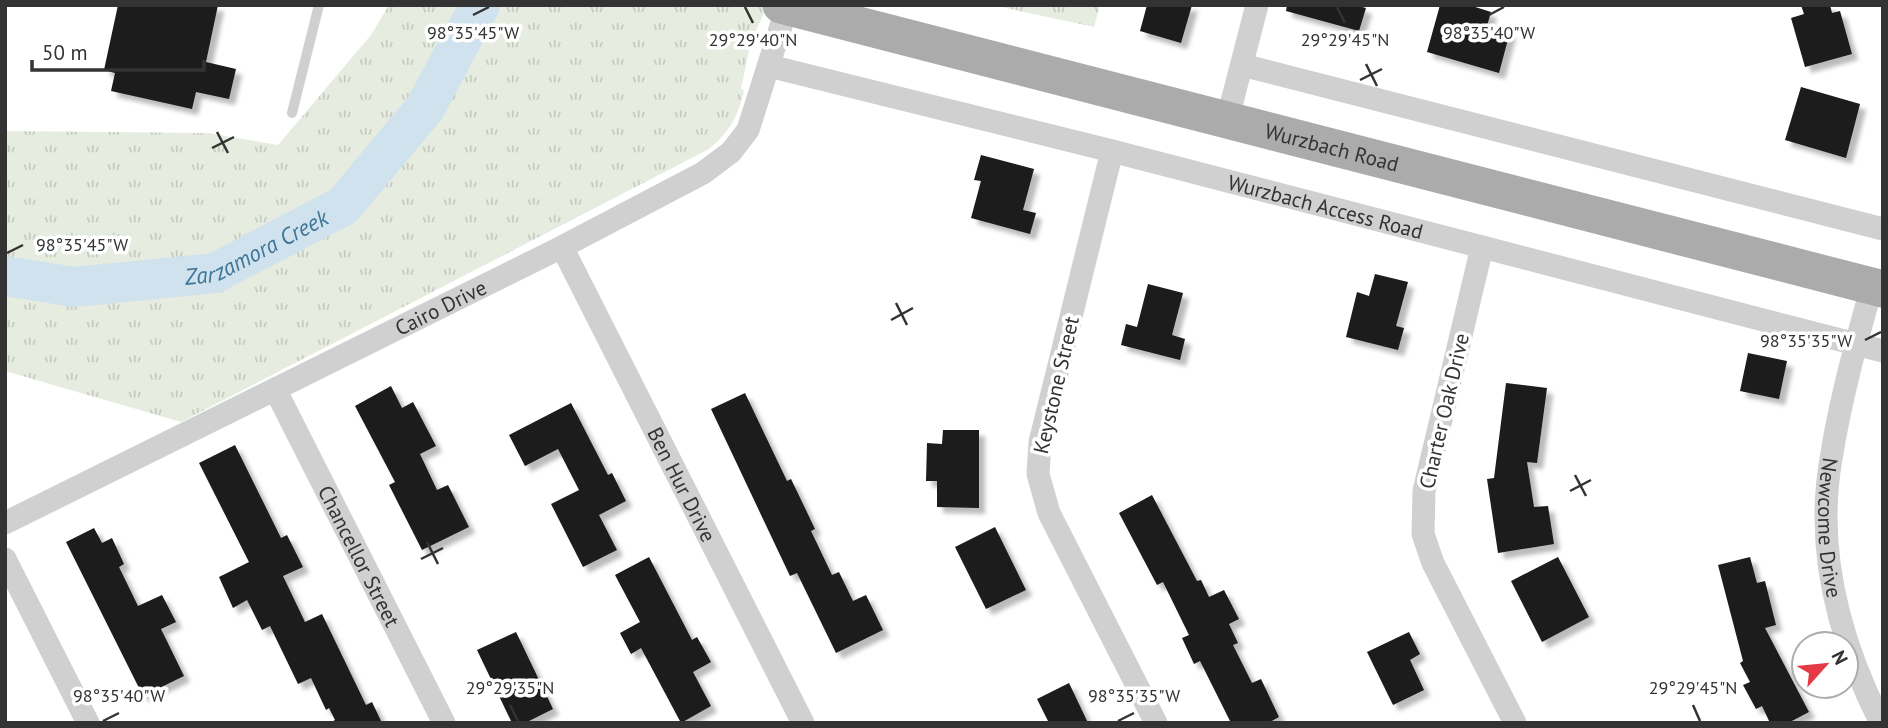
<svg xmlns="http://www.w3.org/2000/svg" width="1888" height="728" font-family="'PT Sans',sans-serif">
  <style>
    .grass { fill: url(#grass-tufts) }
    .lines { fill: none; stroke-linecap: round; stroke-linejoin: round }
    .river { stroke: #cfe2ee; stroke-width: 40 }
    .building { fill: #1a1a1a; filter: url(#shadow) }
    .service { stroke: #d0d0d0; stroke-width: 10 }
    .minor { stroke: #d0d0d0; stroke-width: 23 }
    .primary { stroke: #ababab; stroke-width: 37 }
    .ticks { fill: none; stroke: #333; stroke-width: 2.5 }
    .labels { text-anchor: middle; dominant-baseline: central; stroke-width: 7; stroke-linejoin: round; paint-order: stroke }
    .street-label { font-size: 21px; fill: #333; stroke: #fff }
    .water-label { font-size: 23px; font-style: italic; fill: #3f7597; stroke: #fff }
    .ticks-label { font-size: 18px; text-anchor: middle; fill: #333; stroke: #fff; stroke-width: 7; stroke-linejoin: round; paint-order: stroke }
  </style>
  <defs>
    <pattern id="grass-tufts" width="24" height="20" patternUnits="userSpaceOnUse" patternTransform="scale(1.75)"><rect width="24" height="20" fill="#e6ecdf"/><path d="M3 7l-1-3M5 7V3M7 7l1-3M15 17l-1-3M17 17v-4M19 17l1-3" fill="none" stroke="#c6cbc0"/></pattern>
    <filter id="shadow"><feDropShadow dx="6" dy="6" stdDeviation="2" flood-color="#0004"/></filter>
  </defs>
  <rect width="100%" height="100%" fill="#fff"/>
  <path class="grass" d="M389 5H768L751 41 741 89 744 90C738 117 730 131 709 149L181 422 5 371V131L208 133 278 145 371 35Z
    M992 5H1100L1094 27Z"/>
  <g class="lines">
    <path class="river" id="s1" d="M5 276 75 287 215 273 343 206 425 108 480 5"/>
  </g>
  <path class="building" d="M118 5H218L206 62 236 69 229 99 196 92 192 109 111 91 115 73 104 70Z
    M1147 5H1192L1181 43 1140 31Z
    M1287 5H1355L1366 8 1359 31 1286 11Z
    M1440 5H1469L1491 12 1487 26 1510 32 1499 73 1427 52Z
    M1801 5H1830L1832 13 1840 11 1852 54 1805 67 1791 18 1804 14Z
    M1801 87 1860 104 1846 158 1785 140Z
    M981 155 1034 169 1023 210 1036 213 1030 234 971 218 981 181 974 180Z
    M1375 274 1408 282 1396 326 1404 328 1398 350 1346 337 1357 292 1369 296Z
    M1148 284 1183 293 1172 335 1185 339 1180 360 1121 345 1126 324 1137 327Z
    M1748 353 1787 361 1779 399 1740 391Z
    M1506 383 1547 388 1537 463 1527 462 1534 507 1548 506 1554 544 1498 553 1487 479 1494 478Z
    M391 386 402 408 413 402 436 446 420 454 437 490 448 485 469 527 422 550 389 485 395 482 355 406Z
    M745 393 787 481 791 479 815 529 811 531 832 575 839 572 853 601 866 595 883 630 836 653 797 573 790 576 711 409Z
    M571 403 608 475 612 473 626 501 599 515 617 550 583 567 551 504 579 490 558 449 525 466 509 435Z
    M943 430H979V508L937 507V481H926L927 443 942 444Z
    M235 445 281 538 287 535 303 567 283 576 305 622 322 614 366 705 372 702 382 723H330L335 720 329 708 326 710 311 678 298 684 270 626 262 630 247 600 233 608 219 577 249 562 199 463Z
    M1152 495 1197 581 1201 580 1209 597 1224 590 1239 619 1229 624 1238 643 1233 645 1252 683 1261 679 1279 717 1268 723H1231L1200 661 1194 664 1182 638 1189 635 1163 582 1157 585 1119 513Z
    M995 527 1026 590 986 609 955 547Z
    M94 528 102 543 112 538 124 564 119 567 138 606 162 595 176 622 161 629 184 676 143 696 66 542Z
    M649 557 692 640 697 637 711 662 693 672 711 706 681 723 641 648 631 654 620 633 640 622 615 575Z
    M1558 557 1589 617 1542 642 1511 581Z
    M1750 557 1757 583 1765 581 1776 625 1765 628 1809 712 1788 723H1770L1762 706 1756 709 1743 685 1750 682 1740 663 1743 661 1718 565Z
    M516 632 553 709 525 723H512L477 650Z
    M1409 632 1420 654 1410 660 1424 690 1393 705 1367 652Z
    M1069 683 1088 723H1049L1037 699Z"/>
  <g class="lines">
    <path class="service" d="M292 113 319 5"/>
    <g class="minor">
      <path d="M1242 65 1883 229"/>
      <path id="s2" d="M769 66 1112 151 1883 351"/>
      <path d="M1227 121 1257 5"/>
      <path d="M1112 151 1040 442 1038 474 1049 513 1156 723"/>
      <path id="s3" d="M562 247 803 723"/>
      <path d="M1482 247 1424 491 1423 534 1433 563 1515 723"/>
      <path id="s4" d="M1872 286C1856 343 1840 401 1831 459 1815 550 1840 642 1881 723"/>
      <path id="s5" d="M275 389 444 723"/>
      <path id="s6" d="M5 523 562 247 703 173 731 152 748 130 787 7"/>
      <path d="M5 559 88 723"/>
    </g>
    <path class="primary" id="s7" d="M781 5 1883 289"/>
  </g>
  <path class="ticks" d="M745 7 753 23M1337 7 1345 23M473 15 489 7M1489 15 1504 7M1366 64 1377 86M1360 80 1382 69M217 132 228 153M212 148 234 137M7 253 23 245M896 303 907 325M891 320 913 308M1865 340 1881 332M1575 475 1586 496M1570 491 1591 480M427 542 438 564M421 559 443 548M510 705 518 721M1693 705 1700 721M103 721 119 713M1118 721 1134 713"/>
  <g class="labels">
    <g class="street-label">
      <text stroke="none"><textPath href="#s7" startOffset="569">Wurzbach Road</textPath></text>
      <text stroke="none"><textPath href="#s2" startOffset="574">Wurzbach Access Road</textPath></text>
      <text stroke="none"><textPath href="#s6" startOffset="486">Cairo Drive</textPath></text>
      <text transform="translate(1056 385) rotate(-77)">Keystone Street</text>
      <text transform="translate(1444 411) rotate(-77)">Charter Oak Drive</text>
      <text stroke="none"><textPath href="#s3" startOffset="266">Ben Hur Drive</textPath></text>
      <text stroke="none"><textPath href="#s4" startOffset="247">Newcome Drive</textPath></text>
      <text stroke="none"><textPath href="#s5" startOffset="187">Chancellor Street</textPath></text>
    </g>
    <g class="water-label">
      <text stroke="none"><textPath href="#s1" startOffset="259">Zarzamora Creek</textPath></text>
    </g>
  </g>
  <g class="ticks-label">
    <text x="473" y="39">98°35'45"W</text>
    <text x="1489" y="39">98°35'40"W</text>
    <text x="753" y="46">29°29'40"N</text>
    <text x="1345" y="46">29°29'45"N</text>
    <text x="82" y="251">98°35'45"W</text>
    <text x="1806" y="347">98°35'35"W</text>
    <text x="510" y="694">29°29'35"N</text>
    <text x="1693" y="694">29°29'45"N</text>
    <text x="119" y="702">98°35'40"W</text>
    <text x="1134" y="702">98°35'35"W</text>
  </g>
  <rect width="1888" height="728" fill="none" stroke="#333333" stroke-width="14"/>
  <g transform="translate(1825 665) rotate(63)"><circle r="33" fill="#ffffff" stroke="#adadad" stroke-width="2"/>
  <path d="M0-5L12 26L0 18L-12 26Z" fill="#e63946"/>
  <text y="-10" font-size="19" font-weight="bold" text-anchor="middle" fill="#333333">N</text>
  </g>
  <path d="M32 60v10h172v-10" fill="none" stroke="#333333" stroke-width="3.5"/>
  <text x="42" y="60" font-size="21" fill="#333333" stroke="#ffffff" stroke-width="5" paint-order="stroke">50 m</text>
</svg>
